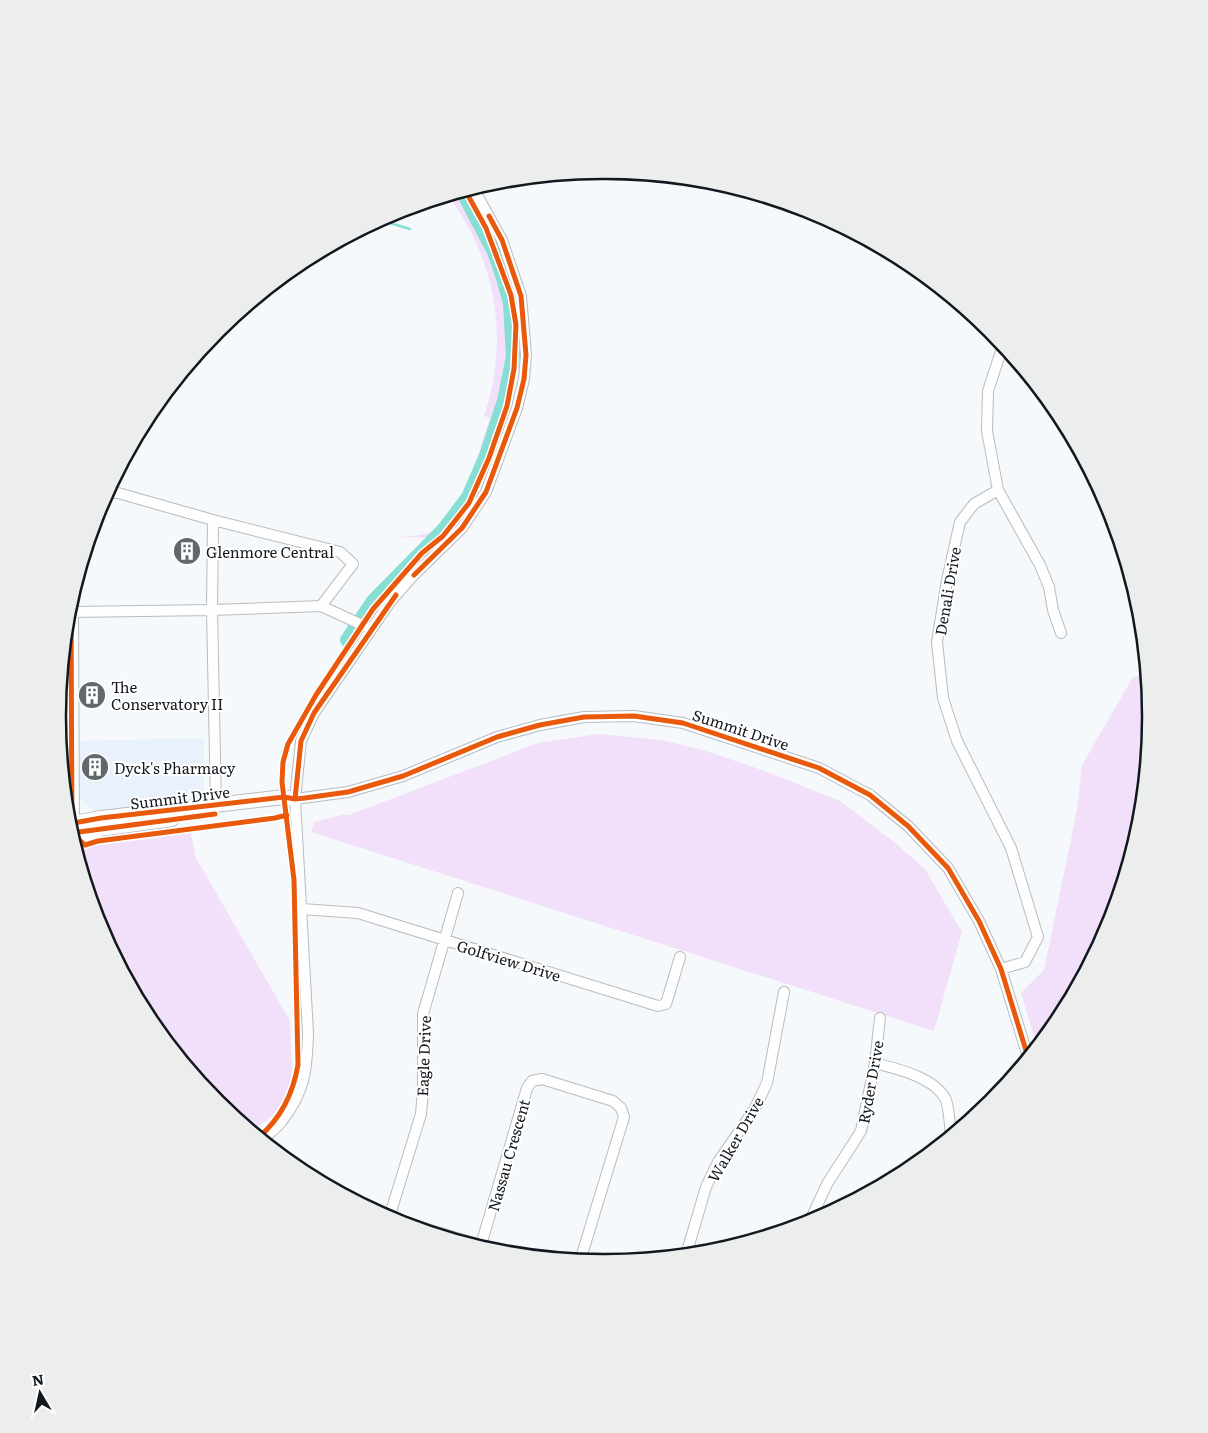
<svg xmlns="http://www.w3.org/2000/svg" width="1208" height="1433" font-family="Literata,serif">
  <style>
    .built { fill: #e9f2fc }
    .green { fill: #f2e0fa }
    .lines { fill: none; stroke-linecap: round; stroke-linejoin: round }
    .stream { stroke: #87ded4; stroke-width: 2.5 }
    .river { stroke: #87ded4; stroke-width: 14 }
    .minor-casing { stroke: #b8bcc0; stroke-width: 12 }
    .major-casing { stroke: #b8bcc0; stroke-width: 16 }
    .minor { stroke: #fefefe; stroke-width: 10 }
    .major { stroke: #fefefe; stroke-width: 14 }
    .cycleway-casing { stroke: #fff; stroke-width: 8 }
    .cycleway { stroke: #e8590c; stroke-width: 5 }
    .labels { text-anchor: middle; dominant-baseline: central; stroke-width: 4; stroke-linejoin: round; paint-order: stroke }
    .poi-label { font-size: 15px; fill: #12181e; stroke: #fff; text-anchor: start }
    .street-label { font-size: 15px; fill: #12181e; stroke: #fff }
    .rim { fill: none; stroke: #12181e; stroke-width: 2.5 }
  </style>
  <rect width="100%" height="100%" fill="#f6f9fb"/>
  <path class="built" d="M204 738V800L102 814 93 810 71 792 77 741Z"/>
  <path class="green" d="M467 190C478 211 490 232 499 254 517 299 522 352 510 399 506 417 499 433 492 449 480 482 468 512 444 538L399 537C410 536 423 536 433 531 463 516 479 448 490 418L484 416C510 339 496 260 448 195Z
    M1146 674 1150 717 1140 823 1109 926 1058 1020 1037 1046 1021 993 1044 970 1077 810 1082 765 1133 677Z
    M598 734 661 740 703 750 762 770 840 801 894 842 925 869 962 932 934 1031 311 832 314 822 342 815H349L538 743Z
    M191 833 195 856 290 1021 292 1073 287 1095 271 1117 252 1131 217 1103 149 1020 99 925 80 862V854L86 847Z"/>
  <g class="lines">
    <path class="stream" d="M380 220 410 229"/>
    <path class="river" d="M347 640 373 601 444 529 468 497 486 456 504 401 513 356 510 304 503 278 494 252 462 191"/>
    <defs>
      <path id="minor" d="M998 490 1040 565 1049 587 1053 610 1061 633
        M107 493H118L213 520 340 552 353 564 321 606
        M213 520 212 610 321 606 371 629
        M71 612 212 610 216 805
        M295 799 348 792 403 776 497 737 540 725 584 717 634 716 683 723 819 768 870 795 908 826 948 868 979 921 1001 969 1028 1057
        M302 909 358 913 658 1006 666 1004 680 957
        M1001 969 1025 962 1038 937 1011 848 957 741 943 698 937 642 947 580 960 522 974 504 998 490 987 431 988 391 1003 345
        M875 1063C897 1069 935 1077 946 1100 949 1108 950 1127 951 1135
        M262 1140C269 1133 277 1128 282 1121 305 1092 307 1069 308 1033L295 799 301 741 314 713 390 602 410 579 462 528 486 492 517 408 524 379 526 355 521 296 502 240 473 188
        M387 1217 510 1254
        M389 1218 421 1114 423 1090V1014L458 893
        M809 1223 827 1184 861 1131 875 1063 880 1018
        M481 1245 527 1088 532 1081 542 1079 613 1101 621 1108 624 1117 580 1261
        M686 1255 706 1187 718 1162 754 1110 767 1083 784 992"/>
      <path id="major" d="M71 601 72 836
        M68 824 101 818 284 797 295 799
        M71 833 172 819
        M75 847 82 840 96 832"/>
    </defs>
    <use href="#minor" class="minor-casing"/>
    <use href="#major" class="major-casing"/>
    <use href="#minor" class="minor"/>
    <use href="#major" class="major"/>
    <defs>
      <path id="cycleway" d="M414 575 462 528 486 492 517 408 524 379 526 355 521 296 502 240 489 216
        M71 601 72 836
        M295 799 301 741 314 713 396 595
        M68 824 101 818 284 797 295 799 305 798 348 792 403 776 497 737 540 725 584 717 634 716 683 723 819 768 870 795 908 826 948 868 979 921 1001 969 1028 1057
        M71 833 215 814
        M78 839 85 845 98 841 275 818 287 815
        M259 1137C281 1118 293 1094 298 1065L294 880 282 782 283 762 288 744 316 695 373 609 422 553 443 536 469 503 489 458 507 406 514 369 516 325 511 295 486 228 465 190"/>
    </defs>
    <use href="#cycleway" class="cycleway-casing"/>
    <use href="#cycleway" class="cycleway"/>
  </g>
  <defs>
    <symbol id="building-disc" viewBox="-11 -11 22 22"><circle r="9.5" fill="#62676b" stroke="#fff"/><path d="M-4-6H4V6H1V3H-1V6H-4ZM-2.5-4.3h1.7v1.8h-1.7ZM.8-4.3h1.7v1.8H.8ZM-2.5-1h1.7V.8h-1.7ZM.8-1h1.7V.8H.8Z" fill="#fff"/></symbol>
  </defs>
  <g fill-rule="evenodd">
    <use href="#building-disc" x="171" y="535" width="32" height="32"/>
    <use href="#building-disc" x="76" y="679" width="32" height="32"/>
    <use href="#building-disc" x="79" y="751" width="32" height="32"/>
  </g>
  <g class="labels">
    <g class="poi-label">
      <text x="206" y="551">Glenmore Central</text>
      <text x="111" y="686">The<tspan x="111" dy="17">Conservatory II</tspan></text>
      <text x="114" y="767">Dyck's Pharmacy</text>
    </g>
    <g class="street-label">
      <text transform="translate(947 591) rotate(-80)">Denali Drive</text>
      <text transform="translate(741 729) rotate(18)">Summit Drive</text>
      <text transform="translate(180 797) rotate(-7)">Summit Drive</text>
      <text transform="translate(509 960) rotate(17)">Golfview Drive</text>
      <text transform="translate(423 1056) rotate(-88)">Eagle Drive</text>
      <text transform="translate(870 1082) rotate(-80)">Ryder Drive</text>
      <text transform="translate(735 1139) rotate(-60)">Walker Drive</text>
      <text transform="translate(508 1155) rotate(-74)">Nassau Crescent</text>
    </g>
  </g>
  <path d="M0 0H1208V1433H0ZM603 179H605A537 537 0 0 1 1142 716V717A537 537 0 0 1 605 1254H603A537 537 0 0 1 66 717V716A537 537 0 0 1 603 179Z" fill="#eceded" fill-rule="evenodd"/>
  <path class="rim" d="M603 179H605A537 537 0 0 1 1142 716V717A537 537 0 0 1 605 1254H603A537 537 0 0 1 66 717V716A537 537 0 0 1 603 179Z"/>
  <g transform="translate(40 1393) rotate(351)" stroke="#ffffff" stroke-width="4" paint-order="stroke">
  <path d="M0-4L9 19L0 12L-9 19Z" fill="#12181e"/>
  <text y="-8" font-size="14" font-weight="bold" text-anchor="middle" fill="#12181e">N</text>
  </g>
</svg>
